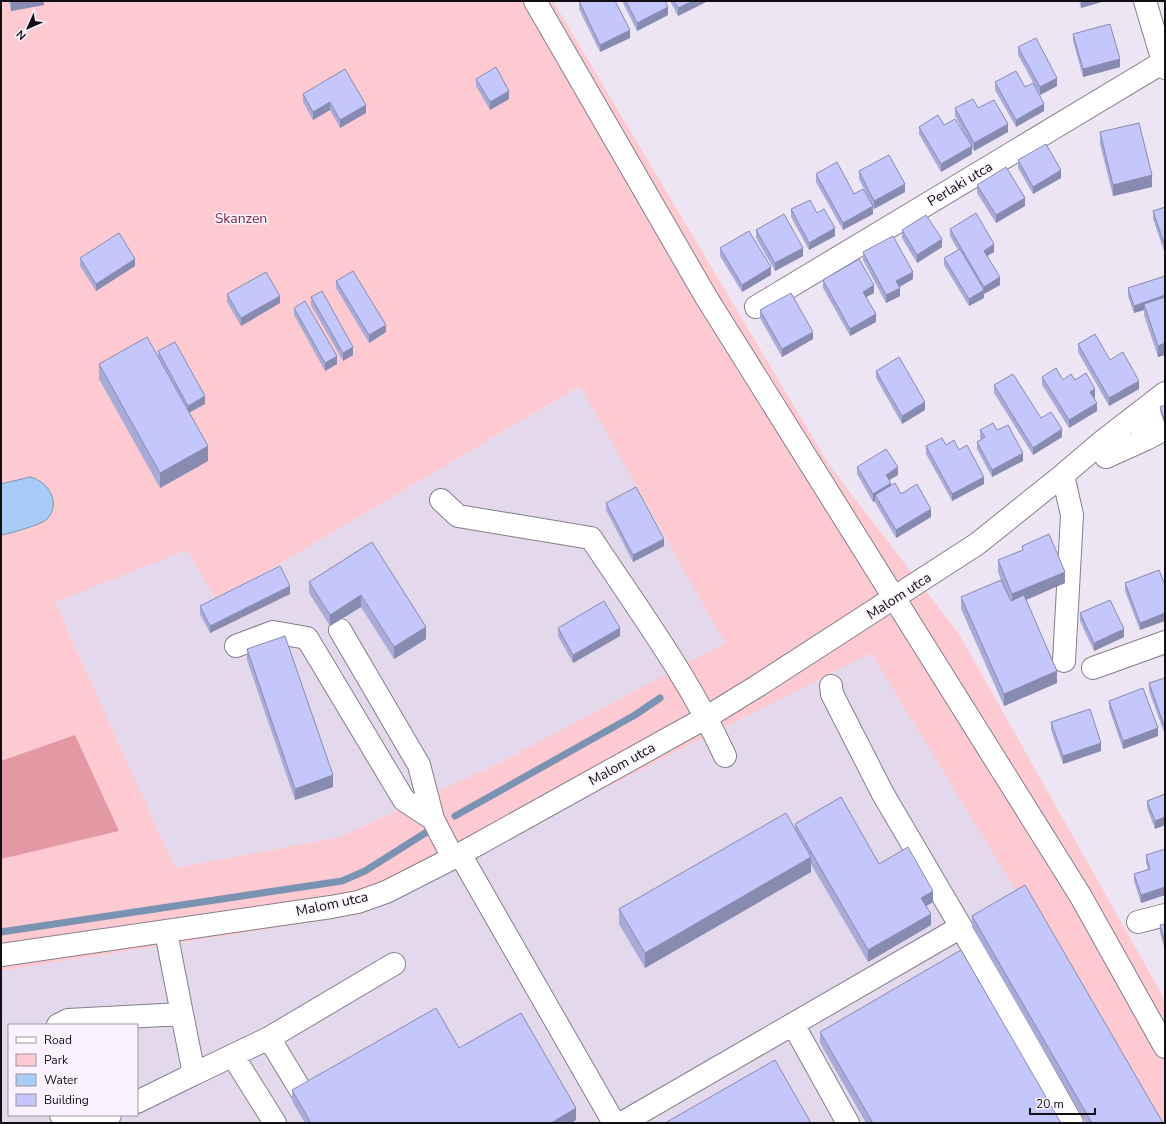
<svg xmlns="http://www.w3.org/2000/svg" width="1166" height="1124" font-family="'Nunito Sans',sans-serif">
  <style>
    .built { fill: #e3d8ec; fill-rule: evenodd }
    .green { fill: #fecad1; fill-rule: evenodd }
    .forest { fill: #e399a3 }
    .water { fill: #a7ccf7; stroke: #7a93b3 }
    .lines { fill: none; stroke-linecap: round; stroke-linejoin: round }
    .stream { stroke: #7a93b3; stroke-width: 7 }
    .minor-casing { stroke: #867f8b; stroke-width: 24 }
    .major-casing { stroke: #867f8b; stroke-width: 24 }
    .minor { stroke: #fff; stroke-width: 22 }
    .major { stroke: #fff; stroke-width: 22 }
    .wall { fill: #a8abd8 }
    .shaded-wall { fill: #888bb0 }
    .building { fill: #c3c7fb; stroke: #888bb0 }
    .labels { text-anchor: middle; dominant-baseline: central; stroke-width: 3; stroke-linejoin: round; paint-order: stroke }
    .street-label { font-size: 14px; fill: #110f13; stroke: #faf3ff }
    .park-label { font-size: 14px; fill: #7f283c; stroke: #faf3ff }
  </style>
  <rect width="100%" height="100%" fill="#ede5f3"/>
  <path class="built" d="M581 386 725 643 497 764 340 837 175 868 55 601 187 550 217 601Z
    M871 653 1157 1123H3L1 1122V971L361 914 450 867ZM9 1025H137V1115H9Z"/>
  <path class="green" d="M1 1H553L829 465 959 634 1165 1000V1123H1157L871 653 450 867 361 914 1 971ZM580 386 725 643 497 764 340 837 175 868 55 602 187 550 217 601Z"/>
  <path class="forest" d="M75 735 119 831 1 859V761Z"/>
  <path class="water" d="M30 477C48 481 62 503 47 519 43 524 9 534 1 535V484Z"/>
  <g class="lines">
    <path class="stream" d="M455 816 635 715 660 698
      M1 932 342 881 365 871 430 830"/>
    <defs>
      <path id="minor" d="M535 1 706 297 1080 895 1165 1047
        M756 307 1165 61
        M1146 439 1165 429
        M1103 441 1106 457 1146 439 1140 423 1158 411
        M1063 475 1072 515 1064 661
        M441 500 458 516 591 538C638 609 689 678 725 756
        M340 630 419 765 433 819 453 858
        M236 646 273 632 307 638 404 800 433 819
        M1093 668 1165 642
        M831 686 832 694 883 794 961 927 1072 1123
        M460 854 614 1123
        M1138 922 1165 915
        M166 932 182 1014
        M1 955 331 907 358 902 386 892 453 858 707 717 759 685 977 544 1063 475 1103 441 1165 393
        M793 1024 848 1123
        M58 1025 68 1020 182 1014 194 1074 137 1102
        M269 1038 303 1094
        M233 1056 275 1123
        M194 1074 269 1038 394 964
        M61 1115 89 1119 110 1115
        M622 1123 961 927"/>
      <path id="major" d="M1145 1 1165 68"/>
    </defs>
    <use href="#minor" class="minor-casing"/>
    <use href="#major" class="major-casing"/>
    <use href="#minor" class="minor"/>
    <use href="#major" class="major"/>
  </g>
  <path class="wall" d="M9 1H44V5L11 11Z
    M579 1 630 38 600 52 579 9Z
    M622 1H665L668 15 637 31Z
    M670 1H708L678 16Z
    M1079 1H1105L1081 8Z
    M1073 34 1120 67 1083 77 1073 41Z
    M1018 47 1057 86 1040 95 1018 55Z
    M476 79 509 99 490 110 476 86Z
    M995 82 1025 87 1044 111 1016 127 995 90Z
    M303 94 366 113 340 128 330 110 313 120 303 102Z
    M955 108H978L1008 132 974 151 955 116Z
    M944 125 972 154 941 172 919 134V127Z
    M1100 132 1152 187 1113 196 1100 144Z
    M1018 160 1061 178 1033 194 1018 168Z
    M859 171 905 192 874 209 859 179Z
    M816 174 854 194 873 214 843 230 816 182Z
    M977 185 1025 206 996 223 977 193Z
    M1165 207 1164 251 1153 219V211Z
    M791 209 817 213 835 236 809 250 791 217Z
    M950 229 994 252 987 256 1000 285 984 294V298L969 306 944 265V258L958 250 950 236Z
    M756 230 803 256 775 271 756 238Z
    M902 230 942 247 917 263 902 238Z
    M720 248 771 275 742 292 720 256Z
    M863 252 913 279 899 287 900 296 886 303 863 260Z
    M80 258 135 266 96 291 80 266Z
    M1165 260V271L1164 269V261Z
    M1165 276V355L1158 357 1144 315V310L1134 313 1128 296V288Z
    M823 280 874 293 866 297 876 322 850 336 823 288Z
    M336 281 386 332 369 343 336 288Z
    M227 294 280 303 241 326 227 302Z
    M311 297 353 355 343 361 311 305Z
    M294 308 337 364 325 371 294 315Z
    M760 310 813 339 782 357 760 318Z
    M1078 344 1110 360 1139 389 1109 406 1078 352Z
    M158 351 205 404 189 413 208 461 160 488 99 379V364L158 357Z
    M876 371 925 410 902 424 876 378Z
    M1042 377 1063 380H1075L1095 397 1094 398 1097 411 1069 428 1042 385Z
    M994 385 1041 418 1062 437 1033 455 994 393Z
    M1165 405V426L1160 411V407Z
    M980 430H997L1023 461 992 477 977 449V442L981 439 980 437Z
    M946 445 959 450 984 484 952 501 926 454V446Z
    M857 467 898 475 889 480 891 485 901 494 931 517 896 538 875 502V501L873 502 857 474Z
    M606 503 664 546 633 562 606 510Z
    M372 542 426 639 394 659 361 607 330 626 309 593V582Z
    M1022 546 1065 583 1026 600 1057 683 1004 706 961 609V597L1001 580 998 572V560L1022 550Z
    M1159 570 1140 630 1125 591V583Z
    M290 594 210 633 200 614V606Z
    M1080 613 1124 637 1094 651 1080 621Z
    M558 628 620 636 573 663 558 636Z
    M247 649 333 787 295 800 247 660Z
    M1165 678V735L1149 691V683Z
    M1109 701 1158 736 1123 749 1109 708Z
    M1051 722 1101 751 1063 764 1051 730Z
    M1165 794V825L1155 829 1147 808V801Z
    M795 824 879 864 933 902 926 906 931 925 868 962 811 864V872L645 968 619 924V909L795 828Z
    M1165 849V895L1141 903 1134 881V874L1148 869 1146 863V855Z
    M972 916 1163 1123H1086L972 927Z
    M1165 924V950L1160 933V925Z
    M820 1032 1061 1123H866L820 1043Z
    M459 1048 576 1120 571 1123H305L292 1101V1090Z"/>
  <path class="shaded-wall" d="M11 1H44V5L11 11Z
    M693 1H708L678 16V8Z
    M1081 1H1105L1081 8Z
    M668 7V15L637 31V23Z
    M630 30V38L600 52V45Z
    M1120 59V67L1083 77V69Z
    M1057 78V86L1040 95V87Z
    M509 91V99L490 110V102Z
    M330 102V110L313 120V112Z
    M1044 104V111L1016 127V120Z
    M366 105V113L340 128V120Z
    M1008 124V132L974 151V143Z
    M972 146V154L941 172V164Z
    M1061 170V178L1033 194V187Z
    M1152 175V187L1113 196V185Z
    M905 184V192L874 209V201Z
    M1025 198V206L996 223V215Z
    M873 206V214L843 230V223Z
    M835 228V236L809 250V243Z
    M942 239V247L917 263V255Z
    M1164 243H1165V250L1164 251Z
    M994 244V252L984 258V251Z
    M803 248V256L775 271V263Z
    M135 259V266L96 291V284Z
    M771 267V275L742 292V285Z
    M913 272V279L896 289V281Z
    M1000 277V285L984 294V287Z
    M874 285V293L863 299V292Z
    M900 288V296L886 303V295Z
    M984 290V298L969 306V299Z
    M1165 295V303L1144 304V310L1134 313V306Z
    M280 296V303L241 326V318Z
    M876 314V322L850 336V329Z
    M386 325V332L369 343V335Z
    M813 332V339L782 357V349Z
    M1165 343V355L1158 357V346Z
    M353 347V355L343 361V353Z
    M337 356V364L325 371V363Z
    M1139 381V389L1109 406V398Z
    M1095 389V397L1090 400V392Z
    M205 396V404L188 413V406Z
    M925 402V410L902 424V416Z
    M1097 403V411L1069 428V420Z
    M1062 429V437L1033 455V448Z
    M208 446V461L160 488V473Z
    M1023 453V461L992 477V470Z
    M898 467V475L886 482V475Z
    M984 477V484L952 501V494Z
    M891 483V491L875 495V501L873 502V494Z
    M931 509V517L896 538V530Z
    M664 539V546L633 562V555Z
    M1065 572V583L1012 606V594Z
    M290 586V594L210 633V626Z
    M361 595V607L330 626V615Z
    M1165 613V621L1140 630V623Z
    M426 627V639L394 659V647Z
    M620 628V636L573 663V655Z
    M1124 629V637L1094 651V643Z
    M1057 671V683L1004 706V694Z
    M1158 728V736L1123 749V741Z
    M1101 743V751L1063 764V756Z
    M333 775V787L295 800V789Z
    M1165 817V825L1155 829V821Z
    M811 857V872L645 968V953Z
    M1165 887V895L1141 903V895Z
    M933 891V902L921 909V898Z
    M931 914V925L868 962V950Z
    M576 1108V1120L571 1123H551Z"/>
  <path class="building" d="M579 1H615L630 30 600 45Z
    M626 1H665L668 7 637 23Z
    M674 1H693L678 8Z
    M1110 24 1120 59 1083 69 1073 34Z
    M1036 38 1057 78 1040 87 1018 47Z
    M496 67 509 91 490 102 476 79Z
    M345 69 366 105 340 120 330 102 313 112 303 94Z
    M1016 71 1025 87 1033 83 1044 104 1016 120 995 82Z
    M973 99 978 108 994 100 1008 124 974 143 955 108Z
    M938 115 944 125 955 119 972 146 941 164 919 127Z
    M1139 123 1152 175 1113 185 1100 132Z
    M1046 144 1061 170 1033 187 1018 160Z
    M889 155 905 184 874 201 859 171Z
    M837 162 854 194 863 189 873 206 843 223 816 174Z
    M1006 167 1025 198 996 215 977 185Z
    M810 200 817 213 824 209 835 228 809 243 791 209Z
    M1165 207V243H1164L1153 211Z
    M976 213 994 244 984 251 1000 277 984 287 950 229Z
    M784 214 803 248 775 263 756 230Z
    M926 215 942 239 917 255 902 230Z
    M749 231 771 267 742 285 720 248Z
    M119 233 135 259 96 284 80 258Z
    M893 236 913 272 896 281 900 288 886 295 863 252Z
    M960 249 984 290 969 299 944 258Z
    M859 259 874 285 863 292 876 314 850 329 823 280Z
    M353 271 386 325 369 335 336 281Z
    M266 272 280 296 241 318 227 294Z
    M1165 276V295L1134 306 1128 288Z
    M322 291 353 347 343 353 311 297Z
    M791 293 813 332 782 349 760 310Z
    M1165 297V343L1158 346 1144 304Z
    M305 301 337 356 325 363 294 308Z
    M1095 334 1110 360 1123 352 1139 381 1109 398 1078 344Z
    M147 337 208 446 160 473 99 364Z
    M175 342 205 396 188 406 158 351Z
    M899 357 925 402 902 416 876 371Z
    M1056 368 1063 380 1071 374 1075 380 1086 373 1095 389 1090 392 1097 403 1069 420 1042 377Z
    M1013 374 1041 418 1051 412 1062 429 1033 448 994 385Z
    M1165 405V422L1160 407Z
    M993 423 997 430 1008 425 1023 453 992 470 977 442 985 437 980 430Z
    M942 438 946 445 954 440 959 450 967 445 984 477 952 494 926 446Z
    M886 449 898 467 886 475 891 483 873 494 857 467Z
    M895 483 901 494 917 484 931 509 896 530 875 495Z
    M636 487 664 539 633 555 606 503Z
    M1049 534 1065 572 1012 594 998 560 1023 550 1022 546Z
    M372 542 426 627 394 647 361 595 330 615 309 582Z
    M280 566 290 586 210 626 200 606Z
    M1159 570 1165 585V613L1140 623 1125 583Z
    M1001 580 1011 601 1024 595 1057 671 1004 694 961 597Z
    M1110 600 1124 629 1094 643 1080 613Z
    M604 601 620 628 573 655 558 628Z
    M285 636 333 775 295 789 247 649Z
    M1165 678V728L1149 683Z
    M1143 688 1158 728 1123 741 1109 701Z
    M1090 709 1101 743 1063 756 1051 722Z
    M1165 794V817L1155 821 1147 801Z
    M841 797 879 864 908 847 933 891 921 898 931 914 868 950 795 824Z
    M786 813 811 857 645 953 619 909Z
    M1165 849V887L1141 895 1134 874 1150 869 1146 855Z
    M1025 885 1163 1123H1092L972 916Z
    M1165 924V942L1160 925Z
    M961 950 1061 1123H873L820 1032Z
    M436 1008 459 1048 521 1013 576 1108 551 1123H311L292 1090Z
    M775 1060 811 1123H665Z"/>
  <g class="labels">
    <g class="street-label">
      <text transform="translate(960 184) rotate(-31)">Perlaki utca</text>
      <text transform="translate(899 596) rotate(-33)">Malom utca</text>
      <text transform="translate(622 764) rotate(-29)">Malom utca</text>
      <text transform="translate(332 904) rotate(-12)">Malom utca</text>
    </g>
    <g class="park-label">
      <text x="241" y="218">Skanzen</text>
    </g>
  </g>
  <rect width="1166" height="1124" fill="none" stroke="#110f13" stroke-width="4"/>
  <rect x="8" y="1024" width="130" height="92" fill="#faf3ff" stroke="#9d98a1"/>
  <rect x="16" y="1037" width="20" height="6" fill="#ffffff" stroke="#9d98a1"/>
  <text x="44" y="1044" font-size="12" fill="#110f13">Road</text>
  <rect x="16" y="1054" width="20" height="12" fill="#fecad1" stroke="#9d98a1"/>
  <text x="44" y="1064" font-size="12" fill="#110f13">Park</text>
  <rect x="16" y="1074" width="20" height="12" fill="#a7ccf7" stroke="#9d98a1"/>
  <text x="44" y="1084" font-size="12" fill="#110f13">Water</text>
  <rect x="16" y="1094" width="20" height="12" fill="#c3c7fb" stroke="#9d98a1"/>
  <text x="44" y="1104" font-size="12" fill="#110f13">Building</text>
  <g transform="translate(28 28) rotate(225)" stroke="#faf3ff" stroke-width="3" paint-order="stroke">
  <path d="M0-3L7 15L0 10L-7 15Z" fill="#110f13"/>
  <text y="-6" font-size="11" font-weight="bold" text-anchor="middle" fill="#110f13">N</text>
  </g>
  <path d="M1030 1108v6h65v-6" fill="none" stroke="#110f13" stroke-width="2"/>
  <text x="1036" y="1108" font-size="12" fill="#110f13" stroke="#faf3ff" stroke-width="3" paint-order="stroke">20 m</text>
</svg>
